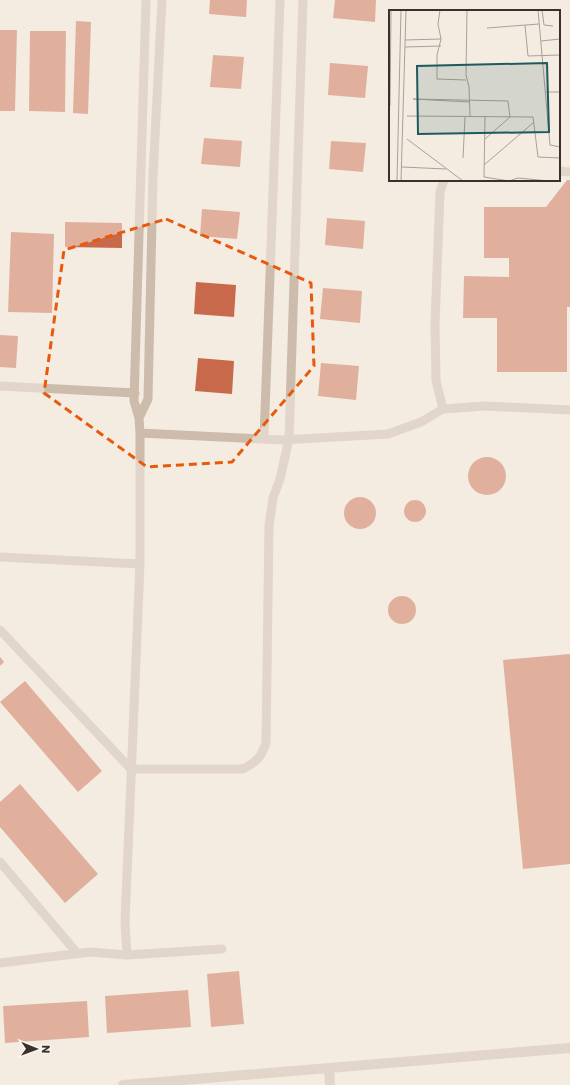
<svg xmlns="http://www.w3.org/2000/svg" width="570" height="1085" font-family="Poppins,sans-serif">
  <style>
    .building { fill: #c8694b }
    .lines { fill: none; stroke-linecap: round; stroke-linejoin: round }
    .service { stroke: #cdbbac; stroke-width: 9 }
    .minor { stroke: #cdbbac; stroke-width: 10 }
    .marked { fill: none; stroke: #e8590c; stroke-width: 3; stroke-dasharray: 8 5; stroke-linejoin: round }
    .inset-road { fill: none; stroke: #aaa098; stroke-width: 1 }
    .view { fill: #1f5a5e; fill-opacity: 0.15; stroke: #1f5a5e; stroke-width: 2 }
    .inset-edge { fill: none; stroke: #3b302b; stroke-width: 2 }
  </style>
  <rect width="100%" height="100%" fill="#f4ebe1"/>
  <path class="building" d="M210 0H247L246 17 209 14Z
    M335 0H376L375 22 333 18Z
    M76 21 91 22 88 114 73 113Z
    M0 30H17L15 111H0Z
    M30 31H66L65 112 29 111Z
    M213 55 244 57 241 89 210 87Z
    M330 63 368 66 365 98 328 95Z
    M204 138 242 141 240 167 201 164Z
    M331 141 366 143 363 172 329 169Z
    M567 180H570V307H567V372H497V318H463L464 276 509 277V258H484V207H546Z
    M202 209 240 212 237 239 200 236Z
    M327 218 365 221 363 249 325 245Z
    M65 222 122 223V248L65 247Z
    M11 232 54 234 52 313 8 312Z
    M196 282 236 285 234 317 194 314Z
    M323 288 362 291 360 323 320 319Z
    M0 335 18 336 16 368 0 367Z
    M198 358 234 361 232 394 195 391Z
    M321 363 359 366 356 400 318 396Z
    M468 476a19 19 0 1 1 38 0a19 19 0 1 1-38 0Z
    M344 513a16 16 0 1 1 32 0a16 16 0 1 1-32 0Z
    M404 511a11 11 0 1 1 22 0a11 11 0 1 1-22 0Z
    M388 610a14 14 0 1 1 28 0a14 14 0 1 1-28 0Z
    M570 654V864L523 869 503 660Z
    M0 657 4 662 0 666Z
    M25 681 102 771 78 792 0 702Z
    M20 784 98 874 65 903 0 827V802Z
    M239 971 244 1024 211 1027 207 974Z
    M188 990 191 1027 107 1033 105 996Z
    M87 1001 89 1037 5 1043 3 1006Z"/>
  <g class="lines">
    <path class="service" d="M559 171 570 172
      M0 386 135 393
      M443 409 436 381 435 324 440 192 444 180
      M139 418 148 399 153 176 162 0
      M140 433 283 440 388 434 421 422 443 409 485 406 570 410
      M264 439 280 0
      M0 557 140 564
      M0 630 131 769H243C256 762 261 758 266 743L269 526 273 498 280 479 289 439 303 0
      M0 862 77 953
      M127 955 222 949
      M0 963 90 952 127 955 125 922 140 564V433L139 418 134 401 146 0"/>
    <path class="minor" d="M329 1068 330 1085
      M123 1085 570 1048"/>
  </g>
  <path d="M0 0H570V1085H0ZM166 219 311 283 314 366 232 462 147 467 44 393 64 250Z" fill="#f4ebe1" fill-opacity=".55" fill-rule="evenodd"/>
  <path class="marked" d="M166 219 311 283 314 366 232 462 147 467 44 393 64 250Z"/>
  <g transform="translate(389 10)">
    <rect width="171" height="171" fill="#f4ebe1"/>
    <path class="inset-road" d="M51 0 49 14 52 29 48 45V69L77 70M78 0 77 65 80 77 81 106M149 0 161 135 171 137M153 0 155 15 164 16M136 15 139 46 171 45M98 18 150 14M16 30 52 29M152 31 171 29M16 37 52 36M157 82H171M81 92 24 89 119 91 121 107 96 129M1 96 2 0M18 106 144 107 149 147 171 148M96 106 95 167 120 171 129 168 160 171M18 129 74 171M74 148 76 107M95 155 144 113M13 157 57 159M8 171 12 0M12 171 17 0"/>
    <path class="view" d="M158 53 160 122 29 124 28 56Z"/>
    <rect width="171" height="171" class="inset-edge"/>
  </g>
  <g transform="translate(36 1049) rotate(91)" stroke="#fbf5ee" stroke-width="3" paint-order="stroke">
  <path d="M0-3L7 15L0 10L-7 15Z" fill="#3b302b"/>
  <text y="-6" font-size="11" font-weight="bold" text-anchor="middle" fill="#3b302b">N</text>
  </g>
</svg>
